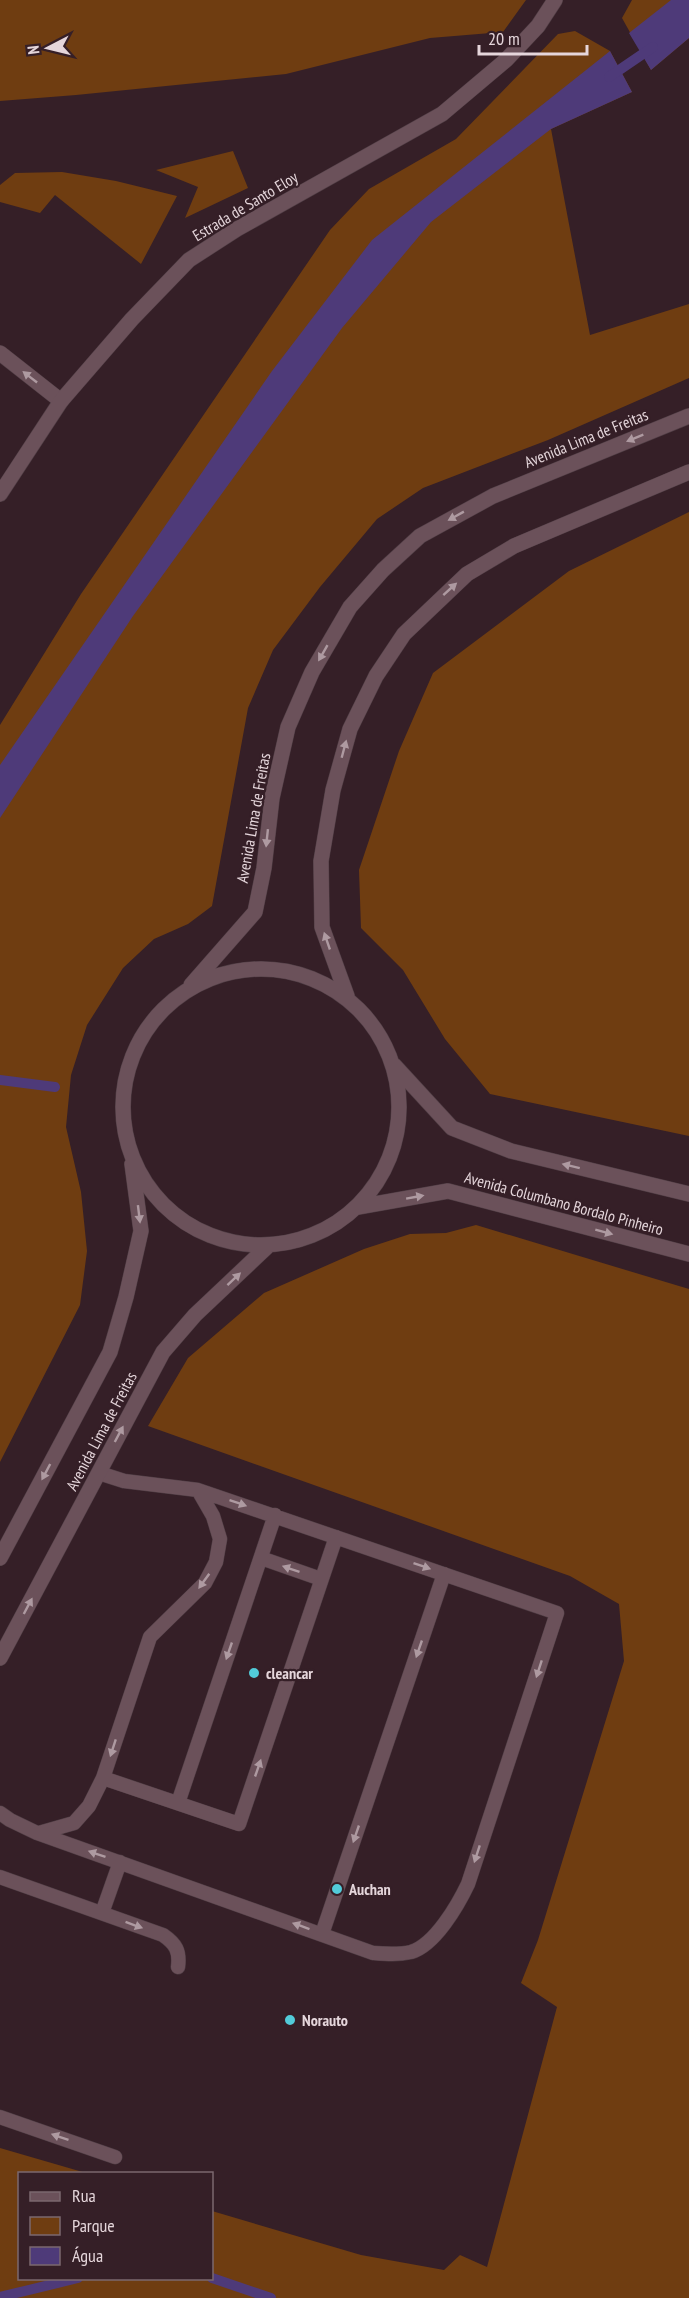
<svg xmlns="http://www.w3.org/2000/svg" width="689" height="2298" font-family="'PT Sans Narrow',sans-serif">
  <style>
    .green { fill: #6f3d11 }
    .water { fill: #4e3a79 }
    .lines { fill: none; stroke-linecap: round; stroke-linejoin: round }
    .stream { stroke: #4e3a79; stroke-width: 10 }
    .service-casing { stroke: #503e45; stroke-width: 15 }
    .minor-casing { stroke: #503e45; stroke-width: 16 }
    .secondary-casing { stroke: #503e45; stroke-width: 16 }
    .service { stroke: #6b515a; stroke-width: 14 }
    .minor { stroke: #6b515a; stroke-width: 15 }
    .secondary { stroke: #6b515a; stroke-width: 15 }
    .oneway { fill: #ae9aa1 }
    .poi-dot { fill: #52cbd9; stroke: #351f27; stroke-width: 2 }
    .labels { text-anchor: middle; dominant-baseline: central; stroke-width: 4.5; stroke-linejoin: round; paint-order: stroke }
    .street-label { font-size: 16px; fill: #e5d6db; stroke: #351f27 }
    .poi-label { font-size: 16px; font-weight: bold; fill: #e5d6db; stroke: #351f27; text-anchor: start }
  </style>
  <rect width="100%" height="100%" fill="#351f27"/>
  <path class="green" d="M0 0H526L503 32 430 38 286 74 76 95 0 101Z
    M632 0H689V38L651 70 622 18Z
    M575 31 610 51 632 92 551 129 590 335 689 304V378L548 440 423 488 377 519 320 587 273 650 248 708 212 906 188 924 154 939 123 968 87 1025 71 1075 66 1127 81 1192 87 1251 80 1305 0 1462V725L81 594 330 230 369 189 456 139 558 34Z
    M233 151 248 188 185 218 198 187 156 170Z
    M62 172 116 181 177 196 141 264 55 195 40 213 0 202V185L15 173Z
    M689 512V1136L490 1094 445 1039 403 970 361 928 359 870 399 751 433 673 569 571Z
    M476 1225 689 1289V2298H0V2148L86 2173 20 2174V2278H212V2211L361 2255 444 2270 460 2255 487 2267 557 2007 521 1983 538 1940 624 1661 619 1604 570 1576 148 1426 188 1358 264 1293 364 1249 410 1234 446 1233Z"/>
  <path class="water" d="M671 0H689V38L651 70 629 33Z
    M610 51 632 92 551 129 431 222 342 328 133 616 0 818V765L272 371 372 240Z"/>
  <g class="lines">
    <path class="stream" d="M609 77 653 47
      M0 1080 55 1087
      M212 2278 271 2298
      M0 2297 78 2278"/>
    <defs>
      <path id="service" d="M261 1558 321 1579
        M103 1778 239 1824 336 1537
        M178 1803 275 1515
        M0 1813 10 1820 37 1833 373 1953C386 1954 398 1955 411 1952 435 1945 458 1905 468 1884L557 1613 198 1490 124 1481 99 1473
        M39 1833 74 1823 89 1806 103 1778 150 1637 205 1583 216 1562 220 1539 213 1516 198 1490
        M0 1877 163 1935C176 1944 180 1951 178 1967
        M102 1913 120 1862
        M322 1934 444 1574
        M0 2117 115 2157"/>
      <path id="minor" d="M0 353 61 401"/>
      <path id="secondary" d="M0 494 61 401 132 319 189 260 237 229 442 114 506 60 538 26 555 0
        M123 1107a138 138 0 1 1 276 0a138 138 0 1 1-276 0Z
        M191 985 255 912 264 868 272 798 288 727 312 672 350 607 383 570 420 536 493 496 689 416
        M347 996 322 927 321 861 333 790 350 729 376 676 404 634 467 574 514 546 689 472
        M394 1065 452 1128 511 1151 689 1194
        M358 1207 448 1191 689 1254
        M0 1558 110 1352 126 1297 141 1231 132 1164
        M0 1658 163 1352 195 1315 268 1246"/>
    </defs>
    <use href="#service" class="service-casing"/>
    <use href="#minor" class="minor-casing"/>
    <use href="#secondary" class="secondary-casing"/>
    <use href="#service" class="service"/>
    <use href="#minor" class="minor"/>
    <use href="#secondary" class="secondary"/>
  </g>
  <defs><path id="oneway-solid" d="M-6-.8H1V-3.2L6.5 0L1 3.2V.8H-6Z" transform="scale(1.5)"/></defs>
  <g class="oneway">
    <use href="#oneway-solid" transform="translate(30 377) rotate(-142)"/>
    <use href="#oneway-solid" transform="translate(635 438) rotate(158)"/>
    <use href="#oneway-solid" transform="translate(456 516) rotate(151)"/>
    <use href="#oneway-solid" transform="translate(450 589) rotate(-42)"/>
    <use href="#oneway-solid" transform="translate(323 653) rotate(120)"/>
    <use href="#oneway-solid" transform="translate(344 749) rotate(-75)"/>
    <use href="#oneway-solid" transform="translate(267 838) rotate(96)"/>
    <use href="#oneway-solid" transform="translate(327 941) rotate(-109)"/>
    <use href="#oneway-solid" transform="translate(571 1166) rotate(-166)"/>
    <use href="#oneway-solid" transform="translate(415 1197) rotate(-10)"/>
    <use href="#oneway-solid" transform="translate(139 1214) rotate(83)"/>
    <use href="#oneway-solid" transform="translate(604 1232) rotate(15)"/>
    <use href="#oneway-solid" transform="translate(234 1279) rotate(-43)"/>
    <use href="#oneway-solid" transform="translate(119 1434) rotate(-62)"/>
    <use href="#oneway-solid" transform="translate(46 1472) rotate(118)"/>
    <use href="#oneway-solid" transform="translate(238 1503) rotate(19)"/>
    <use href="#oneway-solid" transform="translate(422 1566) rotate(19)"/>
    <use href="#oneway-solid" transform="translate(291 1569) rotate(-161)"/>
    <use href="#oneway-solid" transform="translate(204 1581) rotate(126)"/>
    <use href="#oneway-solid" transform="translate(28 1606) rotate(-62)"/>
    <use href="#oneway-solid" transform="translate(419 1649) rotate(109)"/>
    <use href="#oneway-solid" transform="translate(229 1651) rotate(109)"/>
    <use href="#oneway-solid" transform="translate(539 1669) rotate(108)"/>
    <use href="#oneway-solid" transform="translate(113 1748) rotate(108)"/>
    <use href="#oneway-solid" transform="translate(258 1768) rotate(-71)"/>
    <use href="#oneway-solid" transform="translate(356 1834) rotate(109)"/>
    <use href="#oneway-solid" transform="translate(97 1854) rotate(-161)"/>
    <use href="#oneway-solid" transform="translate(477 1854) rotate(108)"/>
    <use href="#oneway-solid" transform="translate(134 1925) rotate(20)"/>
    <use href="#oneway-solid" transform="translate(301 1926) rotate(-160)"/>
    <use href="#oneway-solid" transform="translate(60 2137) rotate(-161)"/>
  </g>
  <g class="poi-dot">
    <circle cx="254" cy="1673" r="6"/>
    <circle cx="337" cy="1889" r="6"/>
    <circle cx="290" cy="2020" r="6"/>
  </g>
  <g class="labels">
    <g class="street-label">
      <text transform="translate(245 206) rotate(-31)">Estrada de Santo Eloy</text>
      <text transform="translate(586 438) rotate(-22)">Avenida Lima de Freitas</text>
      <text transform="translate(253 818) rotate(-80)">Avenida Lima de Freitas</text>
      <text transform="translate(564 1203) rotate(15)">Avenida Columbano Bordalo Pinheiro</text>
      <text transform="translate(101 1431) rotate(-62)">Avenida Lima de Freitas</text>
    </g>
    <g class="poi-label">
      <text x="266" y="1673">cleancar</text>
      <text x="349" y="1889">Auchan</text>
      <text x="302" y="2020">Norauto</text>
    </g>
  </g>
  <rect x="18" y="2172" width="195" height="108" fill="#351f27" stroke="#7b686f" stroke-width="1.5"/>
  <rect x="30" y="2192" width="30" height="9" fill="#6b515a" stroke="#7b686f" stroke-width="1.5"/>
  <text x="72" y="2202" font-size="18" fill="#e5d6db">Rua</text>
  <rect x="30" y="2217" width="30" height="18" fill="#6f3d11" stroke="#7b686f" stroke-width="1.5"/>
  <text x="72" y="2232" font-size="18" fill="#e5d6db">Parque</text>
  <rect x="30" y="2247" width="30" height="18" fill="#4e3a79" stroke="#7b686f" stroke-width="1.5"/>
  <text x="72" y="2262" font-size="18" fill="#e5d6db">Água</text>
  <g transform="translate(48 48) rotate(263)" stroke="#351f27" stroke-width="4.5" paint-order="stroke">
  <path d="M0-4.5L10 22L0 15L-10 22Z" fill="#e5d6db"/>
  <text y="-9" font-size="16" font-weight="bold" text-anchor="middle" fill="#e5d6db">N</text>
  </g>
  <path d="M479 45v9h108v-9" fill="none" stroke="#e5d6db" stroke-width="3"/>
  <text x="488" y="45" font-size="18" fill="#e5d6db" stroke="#351f27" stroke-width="4.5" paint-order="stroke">20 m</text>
</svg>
